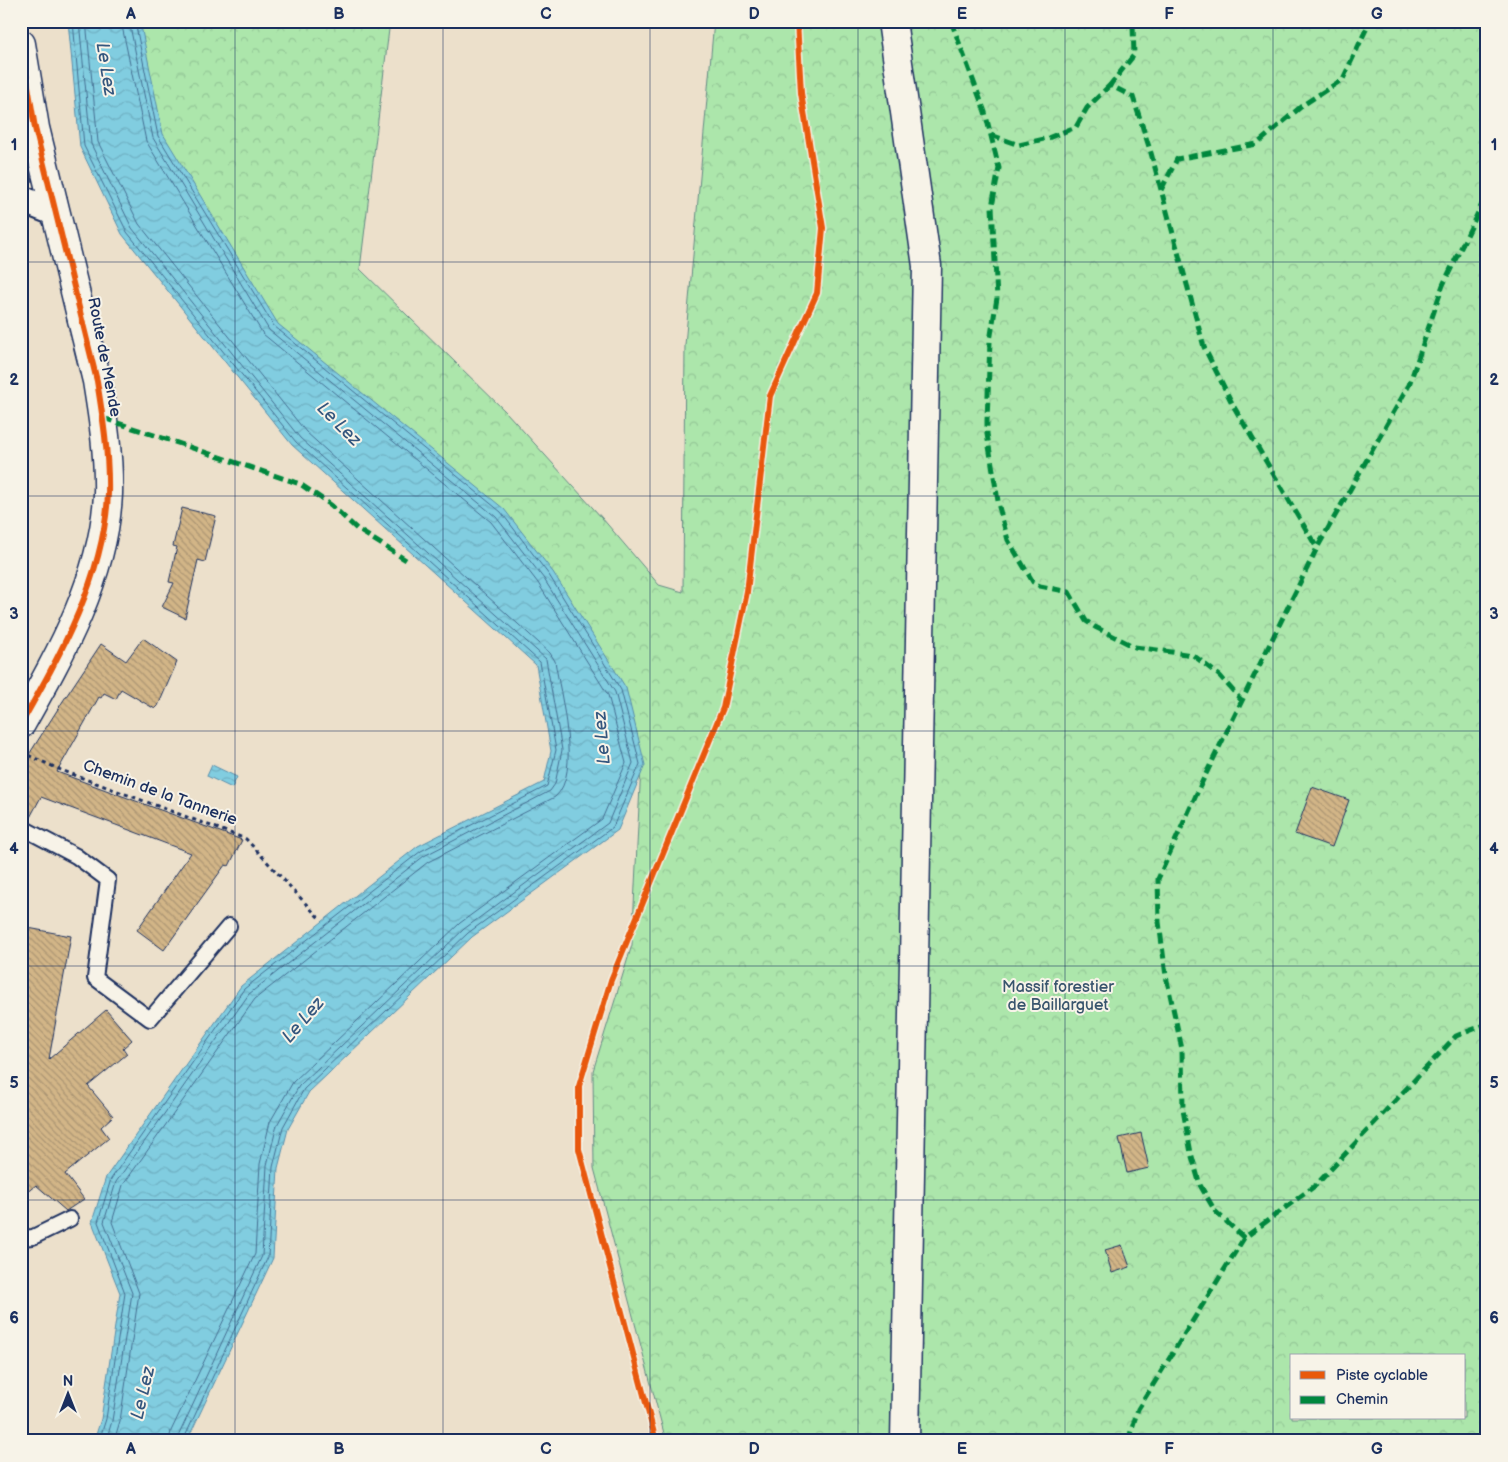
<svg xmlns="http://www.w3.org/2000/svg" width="1508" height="1462" font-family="'Balsamiq Sans',sans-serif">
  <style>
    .forest { fill: url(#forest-crowns); stroke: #648a84; fill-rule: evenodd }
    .water { fill: url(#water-waves); stroke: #588eac }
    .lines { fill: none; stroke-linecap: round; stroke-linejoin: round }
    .shore { stroke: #446e92; stroke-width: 1 }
    .building { fill: url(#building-back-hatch); stroke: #1b2f5e }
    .service-casing { stroke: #1b2f5e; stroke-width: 18 }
    .minor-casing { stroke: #1b2f5e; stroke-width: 30 }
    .tertiary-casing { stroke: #1b2f5e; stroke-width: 31 }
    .secondary-casing { stroke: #1b2f5e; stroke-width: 31 }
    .path { stroke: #1b2f5e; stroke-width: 3; stroke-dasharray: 4 4; stroke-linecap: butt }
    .service { stroke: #f7f3e8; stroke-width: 14 }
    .minor { stroke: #f7f3e8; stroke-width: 26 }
    .tertiary { stroke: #f7f3e8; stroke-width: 28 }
    .secondary { stroke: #f7f3e8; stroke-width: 28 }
    .quiet { stroke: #00873e; stroke-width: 5; stroke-dasharray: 10 5; stroke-linecap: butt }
    .cycleway-casing { stroke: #f7f3e8; stroke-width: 9 }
    .cycleway { stroke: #e8590c; stroke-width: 6 }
    .grid { fill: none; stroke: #1b2f5e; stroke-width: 1; stroke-opacity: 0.55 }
    .labels { text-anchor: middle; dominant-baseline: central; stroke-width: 4; stroke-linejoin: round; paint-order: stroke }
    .street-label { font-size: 16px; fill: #1b2f5e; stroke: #f7f3e8 }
    .park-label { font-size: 16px; fill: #38546d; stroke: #f7f3e8 }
    .water-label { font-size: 18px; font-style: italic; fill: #34567e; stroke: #f7f3e8 }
    .neatline { fill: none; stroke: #1b2f5e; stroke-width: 2 }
    .grid-label { font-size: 16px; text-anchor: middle; font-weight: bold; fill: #1b2f5e }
  </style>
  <defs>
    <pattern id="forest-crowns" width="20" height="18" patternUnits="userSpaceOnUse" patternTransform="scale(1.25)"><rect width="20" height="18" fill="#ace6ab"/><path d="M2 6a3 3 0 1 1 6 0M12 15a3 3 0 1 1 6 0" fill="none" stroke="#93c696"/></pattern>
    <pattern id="water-waves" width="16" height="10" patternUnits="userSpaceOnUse" patternTransform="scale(1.25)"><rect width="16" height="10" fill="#81cde0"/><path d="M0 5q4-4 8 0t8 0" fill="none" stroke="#6fb0c3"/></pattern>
    <pattern id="building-back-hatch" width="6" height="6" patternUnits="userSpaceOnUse" patternTransform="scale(1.25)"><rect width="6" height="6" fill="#d2b587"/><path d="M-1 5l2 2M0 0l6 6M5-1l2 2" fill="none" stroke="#aa9472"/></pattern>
  </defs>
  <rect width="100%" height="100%" fill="#ece0cb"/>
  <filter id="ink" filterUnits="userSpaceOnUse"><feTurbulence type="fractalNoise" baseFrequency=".02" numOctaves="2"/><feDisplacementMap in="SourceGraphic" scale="10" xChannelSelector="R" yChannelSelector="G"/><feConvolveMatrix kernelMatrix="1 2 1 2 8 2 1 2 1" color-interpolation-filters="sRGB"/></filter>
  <g filter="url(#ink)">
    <path class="forest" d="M114 21H390L360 269 506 412 602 518 659 585 683 592 685 345 714 21H1487V1441H666L594 1168 593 1071 632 945 641 766 201 266ZM1292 1356H1464V1418H1292Z"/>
    <path class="water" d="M68 21H140L163 134 278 324 504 509 553 572 626 688 645 765 618 830 472 937 309 1092 288 1129 278 1168 273 1258 187 1441H94L101 1419 120 1293 92 1222 106 1177 241 986 418 846 544 782 551 751 536 665 292 445 122 234 80 147Z
      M212 765 237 777 232 788 207 776Z"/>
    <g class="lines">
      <path class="shore" d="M73 21 84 146 127 232 296 442 540 662 556 750 547 786 421 851 244 989 111 1179 98 1222 125 1293 106 1419 99 1441
        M79 21 91 144 132 228 300 438 546 659 562 750 555 784 550 791 424 856 249 994 116 1182 104 1222 132 1293 112 1421 106 1441
        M86 21 98 142 139 224 306 432 550 653 555 661C560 693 582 774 555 797L428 862 255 999 123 1185 112 1222 139 1293 120 1421 114 1441
        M121 21 146 141 263 334 491 522 538 583 608 695 626 763 602 819 460 923 293 1082 270 1122 260 1164 255 1254 171 1431 169 1441
        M129 21 153 138 269 330 496 517 544 579 615 692 633 763 608 823 464 929 299 1086 277 1125 267 1165 262 1256 176 1441
        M135 21 158 136 274 326 501 512 549 575 621 690 640 764 613 827 468 933 304 1089 283 1127 273 1167 268 1257 183 1441"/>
    </g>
    <path class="building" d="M182 508 216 516 205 562 198 560 185 618 162 607 174 583 169 582 177 547 173 546Z
      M143 638 177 662 158 706 155 709 121 689 116 699 104 693 101 698 99 697 57 772 242 840 229 866 225 865 164 950 137 930 191 853 41 797 28 821 21 818V767L63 701 101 644 126 661Z
      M1312 787 1349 800 1332 847 1295 834Z
      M28 928 71 936 49 1059 106 1010 132 1040 123 1048 127 1054 88 1086 113 1116 101 1127 109 1138 65 1174 84 1199 66 1211 36 1185 21 1197V967Z
      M1141 1133 1149 1168 1127 1173 1119 1138Z
      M1122 1245 1130 1267 1112 1273 1105 1250Z"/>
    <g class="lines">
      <defs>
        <path id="service" d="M21 827 76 856 108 880 95 978 150 1019 229 926
          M21 1238 33 1237 70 1219"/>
        <path id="minor" d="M21 199 54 212"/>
        <path id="tertiary" d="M21 44 35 128 97 381C103 418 109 456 108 494 104 577 61 653 21 724"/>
        <path id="secondary" d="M892 21 927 266 905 1441"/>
      </defs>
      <use href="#service" class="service-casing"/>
      <use href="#minor" class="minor-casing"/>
      <use href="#tertiary" class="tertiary-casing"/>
      <use href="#secondary" class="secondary-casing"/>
      <path class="path" d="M21 752 61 770 246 839 319 918"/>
      <use href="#service" class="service"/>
      <use href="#minor" class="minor"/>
      <use href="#tertiary" class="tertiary"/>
      <use href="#secondary" class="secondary"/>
      <path class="quiet" d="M951 21 985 112 999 168 992 207 997 298 990 341 987 421V434L999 507 1008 540 1033 582 1040 586 1069 592 1086 621 1095 627 1135 647 1193 655 1220 676 1242 701
        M1146 21 1133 25 1134 55 1110 85 1133 97 1151 153 1204 347 1234 407 1317 548
        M991 135 1019 145 1048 138 1076 127 1087 108 1110 85
        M1161 190 1177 159 1257 144 1303 105 1343 79 1370 21
        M103 418 300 484 331 505 357 529 406 560
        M1244 1238 1215 1211 1200 1185 1191 1153 1183 1110 1182 1049 1166 976 1159 922 1158 879 1202 782 1317 548 1409 385 1443 285 1487 194
        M1128 1441 1138 1409 1244 1238 1316 1185 1456 1036 1487 1024"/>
      <defs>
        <path id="cycleway" d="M21 44 35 128 97 381C103 418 109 456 108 494 104 577 61 653 21 724
          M656 1441 579 1149V1086L611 980 723 708 747 592 770 396 817 293 823 228 801 93 797 21"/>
      </defs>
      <use href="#cycleway" class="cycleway-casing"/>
      <use href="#cycleway" class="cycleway"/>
    </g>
  </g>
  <path class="grid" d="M235 21V1441M443 21V1441M650 21V1441M858 21V1441M1065 21V1441M1273 21V1441M21 262H1487M21 496H1487M21 731H1487M21 966H1487M21 1200H1487"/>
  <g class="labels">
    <g class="street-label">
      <text transform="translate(104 357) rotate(79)">Route de Mende</text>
      <text transform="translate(160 793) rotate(20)">Chemin de la Tannerie</text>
    </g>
    <g class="park-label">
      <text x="1058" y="987">Massif forestier<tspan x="1058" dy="18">de Baillarguet</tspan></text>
    </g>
    <g class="water-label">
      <text transform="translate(106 69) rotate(81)">Le Lez</text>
      <text transform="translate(339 424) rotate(45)">Le Lez</text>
      <text transform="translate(602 738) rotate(-95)">Le Lez</text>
      <text transform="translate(303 1020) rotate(-49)">Le Lez</text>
      <text transform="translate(143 1393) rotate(-77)">Le Lez</text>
    </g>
  </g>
  <rect width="1508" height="1462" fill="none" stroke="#f7f3e8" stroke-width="55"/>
  <rect x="1290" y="1354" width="175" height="65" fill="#f7f3e8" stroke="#9fa5b1"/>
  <rect x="1300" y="1371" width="25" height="8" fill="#e8590c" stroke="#9fa5b1"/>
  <text x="1336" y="1380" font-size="15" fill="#1b2f5e">Piste cyclable</text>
  <rect x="1300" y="1396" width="25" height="8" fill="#00873e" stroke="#9fa5b1"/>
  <text x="1336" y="1404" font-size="15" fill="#1b2f5e">Chemin</text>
  <g transform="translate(68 1394)" stroke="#f7f3e8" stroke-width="4" paint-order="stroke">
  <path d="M0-4L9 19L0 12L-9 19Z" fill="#1b2f5e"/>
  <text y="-8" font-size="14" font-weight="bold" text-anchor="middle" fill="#1b2f5e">N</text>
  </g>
  <rect x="28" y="28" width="1452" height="1406" class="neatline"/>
  <g class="grid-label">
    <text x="131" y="19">A</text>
    <text x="339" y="19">B</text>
    <text x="546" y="19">C</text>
    <text x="754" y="19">D</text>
    <text x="962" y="19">E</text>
    <text x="1169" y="19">F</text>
    <text x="1377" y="19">G</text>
    <text x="14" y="150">1</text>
    <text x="1494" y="150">1</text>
    <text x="14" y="385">2</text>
    <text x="1494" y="385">2</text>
    <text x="14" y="619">3</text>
    <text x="1494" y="619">3</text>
    <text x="14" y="854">4</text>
    <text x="1494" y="854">4</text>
    <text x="14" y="1088">5</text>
    <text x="1494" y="1088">5</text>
    <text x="14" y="1323">6</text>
    <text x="1494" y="1323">6</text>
    <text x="131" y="1454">A</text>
    <text x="339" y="1454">B</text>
    <text x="546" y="1454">C</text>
    <text x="754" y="1454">D</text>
    <text x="962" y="1454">E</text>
    <text x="1169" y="1454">F</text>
    <text x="1377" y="1454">G</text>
  </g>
</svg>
